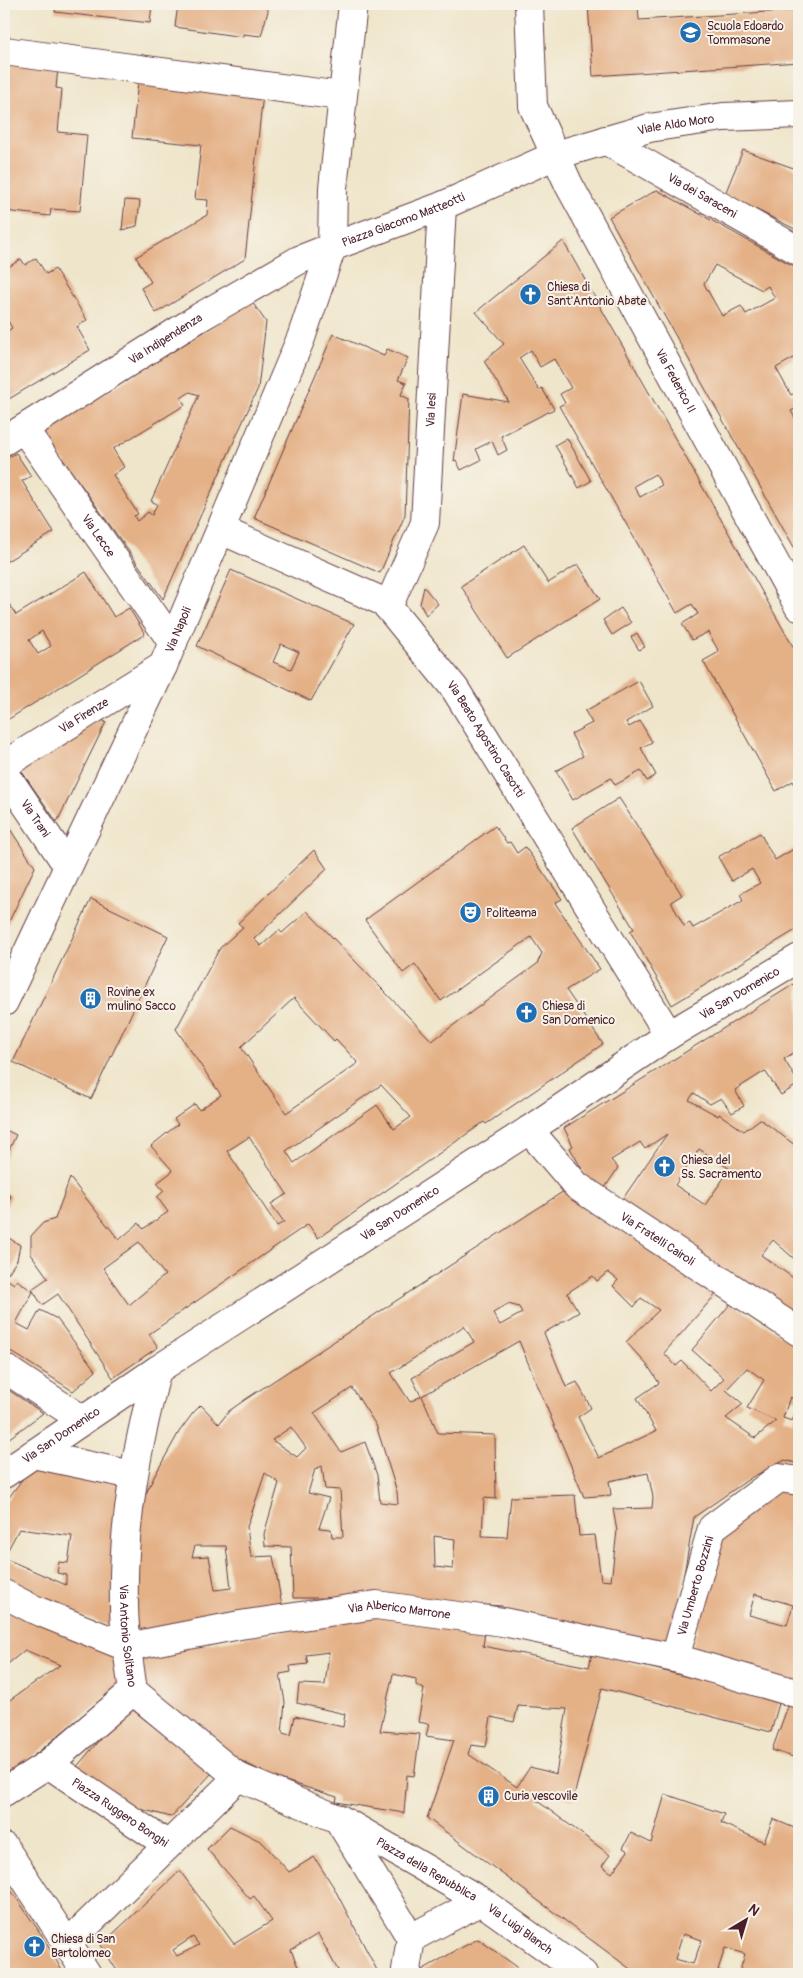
<svg xmlns="http://www.w3.org/2000/svg" width="803" height="1978" font-family="Pangolin,sans-serif">
  <style>
    .building { fill: #e4b086; fill-rule: evenodd }
    .lines { fill: none; stroke-linecap: round; stroke-linejoin: round }
    .minor-casing { stroke: #633d43; stroke-width: 30 }
    .major-casing { stroke: #633d43; stroke-width: 30 }
    .minor { stroke: #fff; stroke-width: 28 }
    .major { stroke: #fff; stroke-width: 28 }
    .labels { text-anchor: middle; dominant-baseline: central; stroke-width: 4; stroke-linejoin: round; paint-order: stroke }
    .poi-label { font-size: 12px; fill: #4a1f2b; stroke: #f7f3e8; text-anchor: start }
    .street-label { font-size: 12px; fill: #4a1f2b; stroke: #f7f3e8 }
  </style>
  <rect width="100%" height="100%" fill="#f7f3e8"/>
  <filter id="ink" filterUnits="userSpaceOnUse"><feTurbulence type="fractalNoise" baseFrequency=".02" numOctaves="2"/><feDisplacementMap in="SourceGraphic" scale="10" xChannelSelector="R" yChannelSelector="G"/><feConvolveMatrix kernelMatrix="1 2 1 2 8 2 1 2 1" color-interpolation-filters="sRGB"/></filter>
  <filter id="wash" filterUnits="userSpaceOnUse"><feTurbulence type="fractalNoise" baseFrequency=".0096" numOctaves="4" result="noise"/><feDisplacementMap in="SourceGraphic" scale="20" xChannelSelector="R" yChannelSelector="G"/><feGaussianBlur stdDeviation="1.12" result="paint"/><feColorMatrix in="noise" values="0 0 0 0 0 0 0 0 0 0 0 0 0 0 0 0 0 1.4 0 .05"/><feComposite in="paint" operator="in"/></filter>
  <g filter="url(#wash)">
    <rect width="100%" height="100%" fill="#efe5ca"/>
    <g id="blocks">
      <path class="building" d="M56 4H152L150 23 55 12Z
        M178 4H267L268 11 261 36 243 34V37L175 27Z
        M588 4H638L639 20 799 10V62L593 76Z
        M4 56 58 68 56 88 62 89 58 132 87 135 80 211 51 209 50 216 4 211Z
        M138 81 263 94 245 259 156 313 141 288 151 282 136 257 207 215 208 200 195 199 201 145 132 138Z
        M743 150 799 170V231L725 194Z
        M657 190 799 269V355L776 368 791 395 799 391V407L791 411 799 425V556L609 217ZM715 265 762 290 768 286 775 298 746 314 741 306 722 316 704 284Z
        M125 200 140 201 137 226 122 230Z
        M563 241 799 657V792L793 781 776 791 703 661 719 652 708 632 692 640 682 624 698 614 692 604 677 613 559 406 565 403 560 394 571 388 554 359 540 367 531 350 519 358 539 390 542 388 554 409 501 436 507 450 498 455 492 441 476 449 481 460 461 470 456 460 454 461 463 394 509 402 484 361 504 344 476 312ZM655 474 662 485 640 497 634 486Z
        M36 258 46 274 55 269 87 320 77 327 90 350 4 402V333L12 328 4 314V270L21 259 25 265Z
        M252 302 266 322 258 388 163 599 43 432ZM190 392 199 395 151 501 157 504 152 515 148 512 137 521 134 516 138 514 113 475 124 467 113 449 185 405 181 398Z
        M333 334 384 356 387 349 408 358 398 380 406 383 401 395 409 399 405 515 380 573 254 518Z
        M567 438 591 481 579 488 555 445Z
        M16 453 31 476 22 481 54 532 4 563V460Z
        M524 545 548 583 578 564 600 599 507 658 461 586Z
        M231 570 354 624 311 701 197 646ZM281 644 299 652 291 669 273 662Z
        M86 572 114 617 129 608 145 634 4 722V596L16 615ZM42 631 51 646 38 654 29 640Z
        M424 587 438 604 426 615 420 604Z
        M621 608 631 623 612 635 603 620Z
        M637 633 645 647 639 650 631 637Z
        M639 681 653 706 626 722 629 727 640 721 652 742 641 748 656 775 647 781 641 771 615 785 611 778 573 800 556 771 583 756 571 734 592 723 585 711Z
        M99 719 106 722 57 822 20 769Z
        M619 798 682 895 671 902 684 926 690 923 693 928 743 900 740 894 760 883 752 869 732 881 718 857 760 833 775 860 799 846V928L672 1005 630 931 634 929 572 828Z
        M4 820 35 867 4 932Z
        M495 826 507 843 510 842 517 853 525 847 562 899 555 903 600 969 566 990 603 1044 486 1124 484 1122 318 1238 308 1224 149 1334 158 1347 113 1378 58 1294 42 1305 32 1289 48 1278 31 1254V1236L43 1223 55 1219 70 1178 119 1240 139 1223 143 1229 168 1212 157 1197 164 1191 157 1183 173 1171 151 1146 178 1124 174 1119 195 1104 199 1110 221 1095 176 1029 220 948 243 927 238 923 314 850 327 869 254 939 261 946 279 930 282 933 307 911 432 1041 537 964 542 953 531 937 441 1001 415 964 403 973 365 920ZM294 998 334 1041 336 1039 358 1063 286 1113 241 1047ZM381 1085 411 1117 394 1129 377 1105 294 1163 286 1151ZM249 1137 287 1194 271 1204 284 1222 277 1226 227 1151ZM139 1242 165 1275 129 1305 103 1268Z
        M91 899 168 936 91 1099 13 1062Z
        M799 981V1049L784 1059 799 1084 781 1095 765 1071 735 1090 744 1106 732 1113 721 1098 710 1104 694 1093 689 1100 718 1116 719 1114 744 1131 760 1119 799 1148V1263L773 1240 761 1255 799 1282V1324L618 1206 667 1134 645 1149 640 1142 611 1160 618 1168 602 1192 591 1185 570 1148 573 1146 564 1128ZM699 1149 730 1169 705 1205 675 1185Z
        M4 1129 16 1135 4 1161Z
        M564 1191 716 1294 664 1353 676 1366 682 1361 711 1391 724 1378 692 1350 731 1303 799 1347V1401L790 1397 783 1418 792 1421 797 1410 799 1411V1464L785 1460 752 1477 694 1517 671 1648 503 1618 502 1606 387 1598H293L291 1547 265 1546 264 1534 279 1483 265 1473 247 1527 251 1557 273 1556 283 1611 136 1641 133 1602 140 1506 155 1475 179 1432 193 1413 201 1405 219 1424 229 1411 246 1399ZM608 1272 618 1280 613 1286 634 1307 641 1298 659 1310 626 1342 648 1366 659 1383 637 1398 656 1431 599 1458 578 1417 591 1408 577 1382 566 1387 544 1333 579 1312 567 1293 593 1276 597 1281ZM508 1304 519 1307 522 1313 500 1325 493 1313ZM464 1326 474 1342 412 1378 421 1396 410 1402 391 1373ZM519 1341 584 1497 611 1495 609 1481 648 1473 653 1497 652 1508 613 1509 617 1531 611 1581 601 1580 595 1535 579 1536 575 1495 511 1497 507 1537 482 1536 484 1498 496 1499 495 1435 438 1433 422 1396ZM747 1368 764 1380 747 1408 776 1421 755 1438 726 1418 743 1404 726 1390ZM352 1388 376 1425 397 1492 398 1504 380 1502 377 1475 365 1442 341 1452 314 1413ZM291 1427 306 1448 297 1457 272 1440ZM322 1466 325 1489 340 1490 343 1537H332L331 1529 319 1528 329 1498 308 1493 315 1469ZM434 1536 455 1539 453 1569 435 1567ZM195 1546H226L231 1588 215 1590 209 1556 192 1557Z
        M4 1192 11 1196 4 1211Z
        M4 1235 20 1245 17 1260 5 1278 14 1284 17 1280 33 1292 16 1323 29 1330 40 1310 57 1319 96 1371 73 1391 4 1347Z
        M4 1387 43 1413 4 1442Z
        M33 1465 123 1484 116 1628 4 1589V1558L66 1585V1575L57 1573 59 1562 68 1563 72 1536 19 1529 4 1557V1504Z
        M782 1487 799 1490V1685L690 1655 721 1536ZM755 1594 793 1605 787 1625 749 1615Z
        M4 1611 105 1644 127 1679 4 1780V1704L60 1665 25 1650 4 1667Z
        M380 1615 486 1625 483 1646 589 1667 592 1653 780 1700 771 1732 602 1688 573 1800 542 1792 536 1800 610 1855 602 1866 612 1873 628 1851 623 1848 631 1833 651 1843 665 1794 724 1814 721 1823 764 1842 773 1819 799 1830V1974H739L745 1954 725 1948 718 1970 733 1974H637L427 1818 454 1740 426 1736 429 1724 418 1722 424 1689 416 1685V1679L393 1674 380 1731 420 1734 414 1776 407 1775 404 1813 336 1802 337 1797 273 1777 214 1747 147 1693 137 1656ZM329 1652 325 1685 299 1684 297 1703 345 1714 343 1727 295 1716 291 1735 282 1733 285 1702 280 1674 291 1672 290 1666 308 1664 306 1655ZM518 1706 567 1709 556 1774 530 1767 517 1787 468 1754 471 1745 486 1747 491 1717 514 1722ZM683 1934 702 1940 693 1964 675 1959Z
        M789 1703 799 1706V1759L772 1750Z
        M128 1706 212 1773 171 1817 129 1806 74 1770Z
        M230 1826 262 1842 289 1872 314 1857 333 1886 379 1974H340L318 1934 291 1950 301 1974H119L101 1945 180 1871 234 1944 272 1921 254 1896 250 1899 207 1849ZM193 1937 199 1945 177 1956 173 1950Z
        M4 1880 41 1934 64 1974H4Z
        M478 1939 527 1974H415L455 1951Z"/>
    </g>
  </g>
  <g filter="url(#ink)">
    <use href="#blocks" fill-opacity="0" stroke="#633d43" stroke-width="1"/>
    <g class="lines">
      <defs>
        <g id="minor">
          <path id="s1" d="M529 4 533 106 569 185 799 607"/>
          <path d="M4 51 341 96"/>
          <path id="s2" d="M605 140 799 251"/>
          <path id="s3" d="M24 429 173 643"/>
          <path id="s4" d="M4 441 200 317 299 260 332 247 333 188 353 4"/>
          <path id="s5" d="M221 530 384 602 455 689 669 1035"/>
          <path id="s6" d="M388 607 425 523 442 206"/>
          <path id="s7" d="M4 765 163 666"/>
          <path id="s8" d="M4 772 67 865"/>
          <path id="s9" d="M529 1130 577 1186 799 1332"/>
          <path d="M4 1368 83 1420"/>
          <path id="s10" d="M157 1370C137 1447 122 1524 124 1604 124 1633 129 1662 133 1691L238 1777 338 1819 411 1938 481 1901"/>
          <path d="M33 1454 133 1475"/>
          <path id="s11" d="M4 1474 157 1370 529 1130 669 1035 799 958"/>
          <path id="s12" d="M4 1594 33 1609 127 1647 240 1625 376 1605 503 1622 675 1658 799 1694"/>
          <path id="s13" d="M675 1658 712 1528 779 1478 799 1481"/>
          <path d="M48 1764 133 1691"/>
          <path id="s14" d="M4 1792 48 1764 168 1845"/>
          <path id="s15" d="M340 1819 481 1901 583 1974"/>
          <path d="M4 1847 87 1974"/>
          <path d="M68 1943 238 1777"/>
          <path d="M408 1974 406 1970 411 1938"/>
        </g>
        <g id="major">
          <path id="s16" d="M4 1002 163 666 301 338 332 247 442 206 556 155 649 128 723 117 799 114"/>
        </g>
      </defs>
      <use href="#minor" class="minor-casing"/>
      <use href="#major" class="major-casing"/>
      <use href="#minor" class="minor"/>
      <use href="#major" class="major"/>
    </g>
  </g>
  <defs>
    <symbol id="school-disc" viewBox="-11 -11 22 22"><circle r="9.5" fill="#1f6fb2" stroke="#f7f3e8"/><path d="M0-5L7-2L0 1L-7-2ZM-4 1L0 2.5L4 1V4Q0 6-4 4Z" fill="#fff"/></symbol>
    <symbol id="church-disc" viewBox="-11 -11 22 22"><circle r="9.5" fill="#1f6fb2" stroke="#f7f3e8"/><path d="M-1.2-6h2.4v3.5h3.3v2.4h-3.3V6h-2.4V-.1h-3.3v-2.4h3.3Z" fill="#fff"/></symbol>
    <symbol id="theatre-disc" viewBox="-11 -11 22 22"><circle r="9.5" fill="#1f6fb2" stroke="#f7f3e8"/><path d="M-5-5.5Q0-4 5-5.5V0Q5 5 0 6Q-5 5-5 0ZM-3.3-2.5H-1v1.5H-3.3ZM1-2.5H3.3v1.5H1ZM-2.8 1Q0 5.5 2.8 1Z" fill="#fff"/></symbol>
    <symbol id="building-disc" viewBox="-11 -11 22 22"><circle r="9.5" fill="#1f6fb2" stroke="#f7f3e8"/><path d="M-4-6H4V6H1V3H-1V6H-4ZM-2.5-4.3h1.7v1.8h-1.7ZM.8-4.3h1.7v1.8H.8ZM-2.5-1h1.7V.8h-1.7ZM.8-1h1.7V.8H.8Z" fill="#fff"/></symbol>
  </defs>
  <g fill-rule="evenodd">
    <use href="#school-disc" x="678" y="20" width="25" height="25"/>
    <use href="#church-disc" x="518" y="282" width="25" height="25"/>
    <use href="#theatre-disc" x="458" y="900" width="25" height="25"/>
    <use href="#building-disc" x="78" y="986" width="25" height="25"/>
    <use href="#church-disc" x="514" y="1000" width="25" height="25"/>
    <use href="#church-disc" x="652" y="1154" width="25" height="25"/>
    <use href="#building-disc" x="476" y="1784" width="25" height="25"/>
    <use href="#church-disc" x="22" y="1934" width="25" height="25"/>
  </g>
  <g class="labels">
    <g class="poi-label">
      <text x="707" y="26">Scuola Edoardo<tspan x="707" dy="14">Tommasone</tspan></text>
      <text x="547" y="287">Chiesa di<tspan x="547" dy="14">Sant'Antonio Abate</tspan></text>
      <text x="486" y="913">Politeama</text>
      <text x="107" y="992">Rovine ex<tspan x="107" dy="14">mulino Sacco</tspan></text>
      <text x="542" y="1006">Chiesa di<tspan x="542" dy="14">San Domenico</tspan></text>
      <text x="681" y="1160">Chiesa del<tspan x="681" dy="14">Ss. Sacramento</tspan></text>
      <text x="504" y="1796">Curia vescovile</text>
      <text x="51" y="1939">Chiesa di San<tspan x="51" dy="14">Bartolomeo</tspan></text>
    </g>
    <g class="street-label">
      <text stroke="none"><textPath href="#s16" startOffset="1190">Viale Aldo Moro</textPath></text>
      <text stroke="none"><textPath href="#s2" startOffset="112">Via dei Saraceni</textPath></text>
      <text stroke="none"><textPath href="#s16" startOffset="900">Piazza Giacomo Matteotti</textPath></text>
      <text stroke="none"><textPath href="#s4" startOffset="191">Via Indipendenza</textPath></text>
      <text stroke="none"><textPath href="#s1" startOffset="412">Via Federico II</textPath></text>
      <text stroke="none"><textPath href="#s6" startOffset="205">Via Iesi</textPath></text>
      <text stroke="none"><textPath href="#s3" startOffset="130">Via Lecce</textPath></text>
      <text stroke="none"><textPath href="#s16" startOffset="411">Via Napoli</textPath></text>
      <text stroke="none"><textPath href="#s7" startOffset="94">Via Firenze</textPath></text>
      <text stroke="none"><textPath href="#s5" startOffset="349">Via Beato Agostino Casotti</textPath></text>
      <text stroke="none"><textPath href="#s8" startOffset="56">Via Trani</textPath></text>
      <text stroke="none"><textPath href="#s11" startOffset="879">Via San Domenico</textPath></text>
      <text stroke="none"><textPath href="#s11" startOffset="474">Via San Domenico</textPath></text>
      <text stroke="none"><textPath href="#s9" startOffset="170">Via Fratelli Cairoli</textPath></text>
      <text stroke="none"><textPath href="#s11" startOffset="69">Via San Domenico</textPath></text>
      <text stroke="none"><textPath href="#s13" startOffset="75">Via Umberto Bozzini</textPath></text>
      <text stroke="none"><textPath href="#s12" startOffset="410">Via Alberico Marrone</textPath></text>
      <text stroke="none"><textPath href="#s10" startOffset="269">Via Antonio Solitano</textPath></text>
      <text stroke="none"><textPath href="#s14" startOffset="139">Piazza Ruggero Bonghi</textPath></text>
      <text stroke="none"><textPath href="#s15" startOffset="100">Piazza della Repubblica</textPath></text>
      <text stroke="none"><textPath href="#s15" startOffset="211">Via Luigi Blanch</textPath></text>
    </g>
  </g>
  <rect width="803" height="1978" fill="none" stroke="#f7f3e8" stroke-width="20"/>
  <g transform="translate(746 1920) rotate(38)" stroke="#f7f3e8" stroke-width="4" paint-order="stroke">
  <path d="M0-4L9 19L0 12L-9 19Z" fill="#4a1f2b"/>
  <text y="-8" font-size="14" font-weight="bold" text-anchor="middle" fill="#4a1f2b">N</text>
  </g>
</svg>
